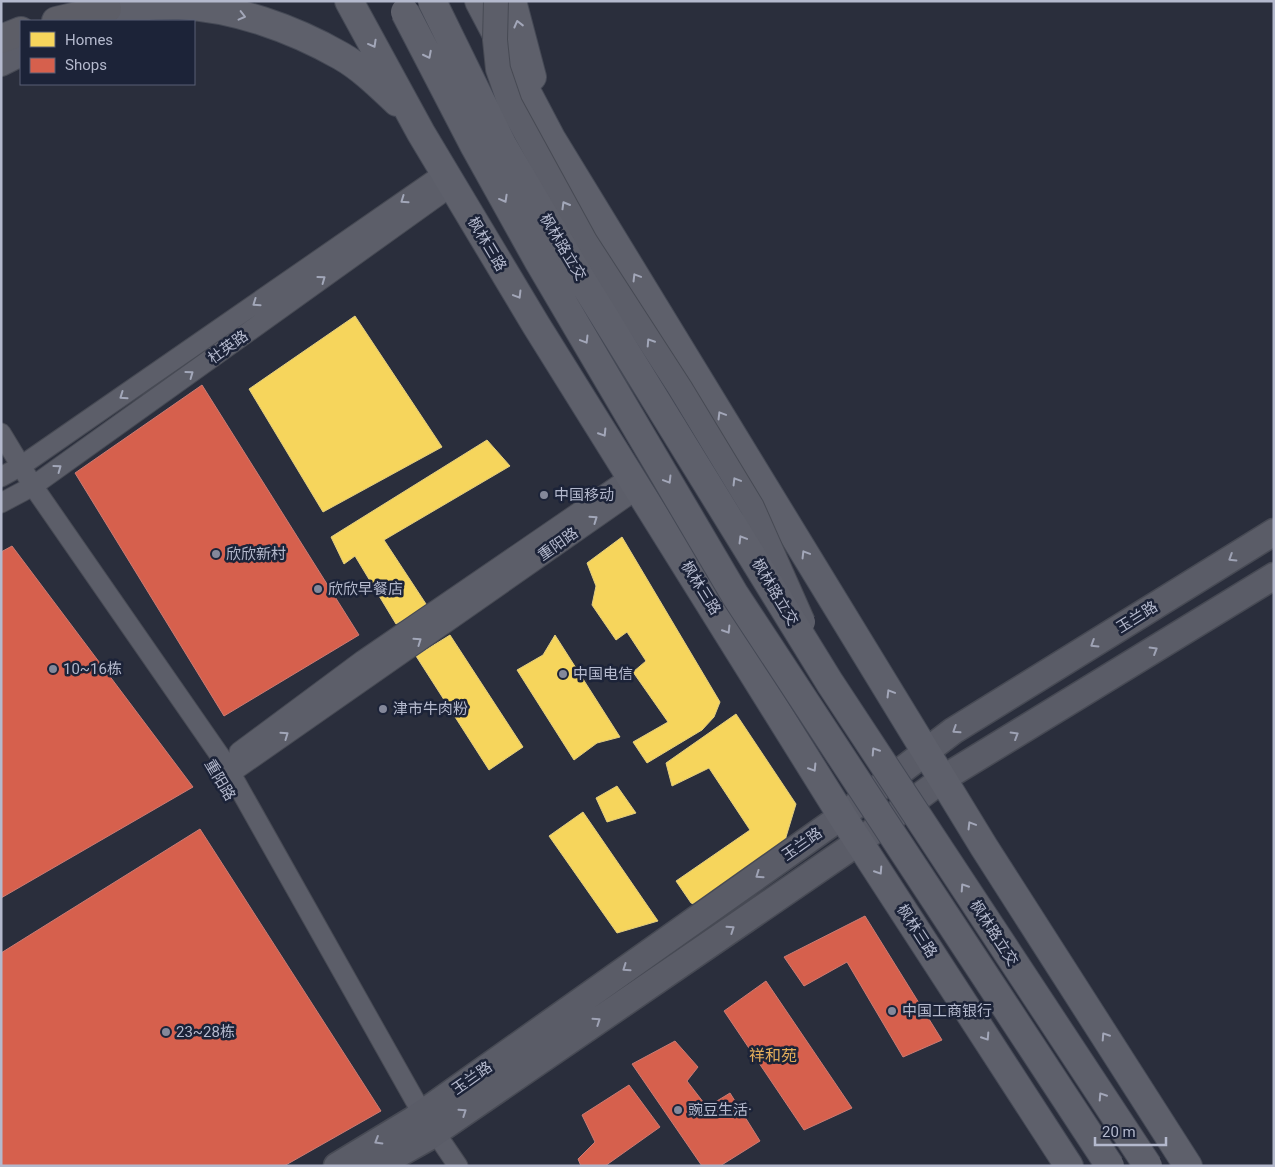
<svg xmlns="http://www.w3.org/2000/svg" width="1275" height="1167" font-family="Roboto,'Noto Sans SC',sans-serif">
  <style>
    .homes { fill: #f6d55c; stroke: #e2cd7e }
    .shops { fill: #d6604d; stroke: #cc7b73 }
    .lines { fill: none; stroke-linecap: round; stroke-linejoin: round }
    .minor-casing { stroke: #474a54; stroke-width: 21 }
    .tertiary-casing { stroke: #474a54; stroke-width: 26 }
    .secondary-casing { stroke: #474a54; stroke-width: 29 }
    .primary-casing { stroke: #454955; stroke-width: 30 }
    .trunk-casing { stroke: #474b57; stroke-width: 30 }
    .minor { stroke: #5c5e69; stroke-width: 19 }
    .tertiary { stroke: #5c5e69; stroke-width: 24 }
    .secondary { stroke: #5a5c67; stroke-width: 26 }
    .primary { stroke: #5e606b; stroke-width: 28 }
    .trunk { stroke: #5d5e67; stroke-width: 28 }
    .tertiary-bridge-casing { stroke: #474a54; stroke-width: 26; stroke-linecap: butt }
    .primary-bridge-casing { stroke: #454955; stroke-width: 30; stroke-linecap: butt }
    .tertiary-bridge { stroke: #5c5e69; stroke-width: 24 }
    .primary-bridge { stroke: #5e606b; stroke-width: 28 }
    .oneway { stroke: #a3a7b9 }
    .oneway2 { stroke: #a2a7b9 }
    .oneway3 { stroke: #9ea2b4 }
    .poi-dot { fill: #84889a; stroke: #1c2338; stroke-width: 2 }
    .labels { text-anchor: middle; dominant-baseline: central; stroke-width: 5; stroke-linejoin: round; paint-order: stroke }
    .street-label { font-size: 15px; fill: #b4b9cd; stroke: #1c2338 }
    .poi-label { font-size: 15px; fill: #b4b9cd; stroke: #1c2338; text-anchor: start }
    .neighbourhood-label { font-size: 16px; fill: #e1ad5b; stroke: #1c2338 }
  </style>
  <rect width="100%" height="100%" fill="#2a2e3c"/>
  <path class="homes" d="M355 316 442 447 323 512 249 389Z
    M487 440 510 466 384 540 428 607 396 624 355 556 344 564 331 537Z
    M622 537 720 702 714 717 702 730 647 763 633 742 668 722 633 672 646 661 627 632 616 640 592 605 596 586 587 563Z
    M450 635 523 747 489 770 416 656Z
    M555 635 620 737 597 743 574 760 517 670 543 655Z
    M736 714 796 804 786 837 788 850 701 906 691 903 676 881 750 830 709 768 672 786 666 763Z
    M617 786 636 813 607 822 596 798Z
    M583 812 658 921 617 933 549 836Z"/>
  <path class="shops" d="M202 385 359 635 224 716 75 473Z
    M12 546 193 787 1 898V552Z
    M200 829 381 1111 284 1166H1V953Z
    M865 916 942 1040 903 1057 847 962 804 986 784 957Z
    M766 981 852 1108 804 1130 724 1011Z
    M675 1041 698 1067 687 1081 707 1107 730 1093 760 1141 720 1166H702L632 1064Z
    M629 1085 660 1127 605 1166H581L578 1159 595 1142 582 1115Z"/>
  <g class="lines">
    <defs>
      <path id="minor" d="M1 433 33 486 225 763 422 1113 458 1166
        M1 477 21 466 444 173
        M1 503 33 486 452 186
        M239 752 363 660 630 477
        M231 773 639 488"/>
      <path id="tertiary" d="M1 64 21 54"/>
      <path id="secondary" d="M337 1166 413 1120 842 816 953 731 1274 532
        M377 1166 427 1138 860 841 944 778 1274 576"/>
      <path id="primary" d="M349 1 421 133 536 325 842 816 1069 1166
        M479 1 551 138 984 847 1188 1166
        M512 1 532 77
        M107 9C130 8 155 4 179 5 235 8 292 28 341 56 362 68 380 86 397 102"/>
      <path id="trunk" d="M56 21 107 9
        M1 39 21 31"/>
    </defs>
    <use href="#minor" class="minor-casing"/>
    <use href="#tertiary" class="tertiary-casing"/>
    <use href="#secondary" class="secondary-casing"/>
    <use href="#primary" class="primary-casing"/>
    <use href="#trunk" class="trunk-casing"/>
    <use href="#minor" class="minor"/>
    <use href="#tertiary" class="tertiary"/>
    <use href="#secondary" class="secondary"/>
    <use href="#primary" class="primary"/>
    <use href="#trunk" class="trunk"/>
    <defs>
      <path id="tertiary-bridge" d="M496 1 495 40 498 69 510 104 585 241 680 388 752 507 803 622"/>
      <path id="primary-bridge" d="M432 1 502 144 575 269 830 683 1148 1166
        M405 12 475 147 539 262 735 595 1110 1166"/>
    </defs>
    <use href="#tertiary-bridge" class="tertiary-bridge-casing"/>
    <use href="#primary-bridge" class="primary-bridge-casing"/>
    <use href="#tertiary-bridge" class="tertiary-bridge"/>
    <use href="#primary-bridge" class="primary-bridge"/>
  </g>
  <defs><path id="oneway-chevron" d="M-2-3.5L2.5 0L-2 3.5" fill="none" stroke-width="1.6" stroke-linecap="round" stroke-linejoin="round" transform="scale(1.25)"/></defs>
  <g class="oneway">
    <use href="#oneway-chevron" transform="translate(242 16) rotate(14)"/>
    <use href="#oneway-chevron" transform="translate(518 24) rotate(-104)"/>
    <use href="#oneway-chevron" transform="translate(373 44) rotate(61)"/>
    <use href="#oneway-chevron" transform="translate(428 55) rotate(63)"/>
    <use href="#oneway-chevron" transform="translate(504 199) rotate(61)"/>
    <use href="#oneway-chevron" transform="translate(636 277) rotate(-121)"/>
    <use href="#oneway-chevron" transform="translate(518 295) rotate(59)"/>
    <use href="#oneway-chevron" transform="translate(585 340) rotate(59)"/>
    <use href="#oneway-chevron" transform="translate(721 415) rotate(-121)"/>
    <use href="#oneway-chevron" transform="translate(603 433) rotate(58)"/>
    <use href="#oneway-chevron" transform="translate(668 480) rotate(59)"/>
    <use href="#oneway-chevron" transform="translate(742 539) rotate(-121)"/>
    <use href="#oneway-chevron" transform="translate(805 554) rotate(-121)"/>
    <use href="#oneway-chevron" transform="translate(727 630) rotate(58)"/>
    <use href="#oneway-chevron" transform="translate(890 693) rotate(-121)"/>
    <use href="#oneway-chevron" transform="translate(875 751) rotate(-123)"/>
    <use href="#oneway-chevron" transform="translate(813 768) rotate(58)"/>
    <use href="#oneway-chevron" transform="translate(971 825) rotate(-121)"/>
    <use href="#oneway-chevron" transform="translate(879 871) rotate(57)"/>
    <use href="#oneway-chevron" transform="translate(964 887) rotate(-123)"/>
    <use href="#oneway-chevron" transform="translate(1105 1036) rotate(-123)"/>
    <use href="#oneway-chevron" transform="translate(986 1037) rotate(57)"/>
    <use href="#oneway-chevron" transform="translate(1102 1096) rotate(-123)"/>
  </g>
  <g class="oneway2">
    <use href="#oneway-chevron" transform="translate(404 200) rotate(145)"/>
    <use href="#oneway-chevron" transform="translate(565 205) rotate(-120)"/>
    <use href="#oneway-chevron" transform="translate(322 279) rotate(-36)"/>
    <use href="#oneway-chevron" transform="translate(256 303) rotate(145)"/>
    <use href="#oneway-chevron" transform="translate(650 342) rotate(-123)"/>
    <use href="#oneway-chevron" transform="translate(190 374) rotate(-36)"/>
    <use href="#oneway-chevron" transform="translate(123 396) rotate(145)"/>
    <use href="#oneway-chevron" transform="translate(58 468) rotate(-36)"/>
    <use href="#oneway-chevron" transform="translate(736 481) rotate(-121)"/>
    <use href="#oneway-chevron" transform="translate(594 519) rotate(-35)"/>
    <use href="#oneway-chevron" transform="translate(418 641) rotate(-35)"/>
    <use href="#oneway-chevron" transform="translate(285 735) rotate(-35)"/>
  </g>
  <g class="oneway3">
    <use href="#oneway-chevron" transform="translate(1232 558) rotate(148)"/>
    <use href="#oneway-chevron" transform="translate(1094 644) rotate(148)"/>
    <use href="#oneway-chevron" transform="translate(1154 650) rotate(-31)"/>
    <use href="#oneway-chevron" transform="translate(956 730) rotate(147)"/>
    <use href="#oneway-chevron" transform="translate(1015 735) rotate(-31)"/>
    <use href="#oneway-chevron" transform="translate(759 875) rotate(145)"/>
    <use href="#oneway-chevron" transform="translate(731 929) rotate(-34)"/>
    <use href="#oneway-chevron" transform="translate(626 968) rotate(145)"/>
    <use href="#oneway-chevron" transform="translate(597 1021) rotate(-34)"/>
    <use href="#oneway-chevron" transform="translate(463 1112) rotate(-34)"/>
    <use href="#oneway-chevron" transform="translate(378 1141) rotate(149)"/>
  </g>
  <g class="poi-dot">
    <circle cx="544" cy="495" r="5"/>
    <circle cx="216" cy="554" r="5"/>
    <circle cx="318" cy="589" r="5"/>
    <circle cx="53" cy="669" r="5"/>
    <circle cx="563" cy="674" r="5"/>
    <circle cx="383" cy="709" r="5"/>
    <circle cx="892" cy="1011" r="5"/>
    <circle cx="166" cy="1032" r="5"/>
    <circle cx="678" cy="1110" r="5"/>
  </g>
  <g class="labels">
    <g class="street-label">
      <text transform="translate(487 244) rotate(59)">枫林三路</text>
      <text transform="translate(563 247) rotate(59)">枫林路立交</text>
      <text transform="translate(228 347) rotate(-36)">杜英路</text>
      <text transform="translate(558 544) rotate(-35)">重阳路</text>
      <text transform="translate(701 588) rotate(58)">枫林三路</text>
      <text transform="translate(775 592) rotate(59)">枫林路立交</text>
      <text transform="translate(1137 617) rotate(-32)">玉兰路</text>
      <text transform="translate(220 780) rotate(59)">重阳路</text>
      <text transform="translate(802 844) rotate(-35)">玉兰路</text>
      <text transform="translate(917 931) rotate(57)">枫林三路</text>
      <text transform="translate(994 933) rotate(57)">枫林路立交</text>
      <text transform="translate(472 1078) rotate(-35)">玉兰路</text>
    </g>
    <g class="poi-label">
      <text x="554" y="495">中国移动</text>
      <text x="226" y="554">欣欣新村</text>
      <text x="328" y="589">欣欣早餐店</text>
      <text x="63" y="669">10~16栋</text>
      <text x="573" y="674">中国电信</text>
      <text x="393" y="709">津市牛肉粉</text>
      <text x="902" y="1011">中国工商银行</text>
      <text x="176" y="1032">23~28栋</text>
      <text x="688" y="1110">豌豆生活·</text>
    </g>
    <g class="neighbourhood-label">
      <text x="773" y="1055">祥和苑</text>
    </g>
  </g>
  <rect width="1275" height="1167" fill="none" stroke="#b4b9cd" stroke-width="5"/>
  <rect x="20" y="20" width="175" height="65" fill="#1c2338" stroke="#595f74"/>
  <rect x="30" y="32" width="25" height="15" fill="#f6d55c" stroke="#595f74"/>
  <text x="65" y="45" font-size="15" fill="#b4b9cd">Homes</text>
  <rect x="30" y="58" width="25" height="15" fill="#d6604d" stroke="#595f74"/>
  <text x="65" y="70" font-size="15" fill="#b4b9cd">Shops</text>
  <path d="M1095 1137v8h71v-8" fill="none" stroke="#b4b9cd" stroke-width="2.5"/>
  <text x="1102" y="1137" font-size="15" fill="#b4b9cd" stroke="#1c2338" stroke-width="4" paint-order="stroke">20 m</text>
</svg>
